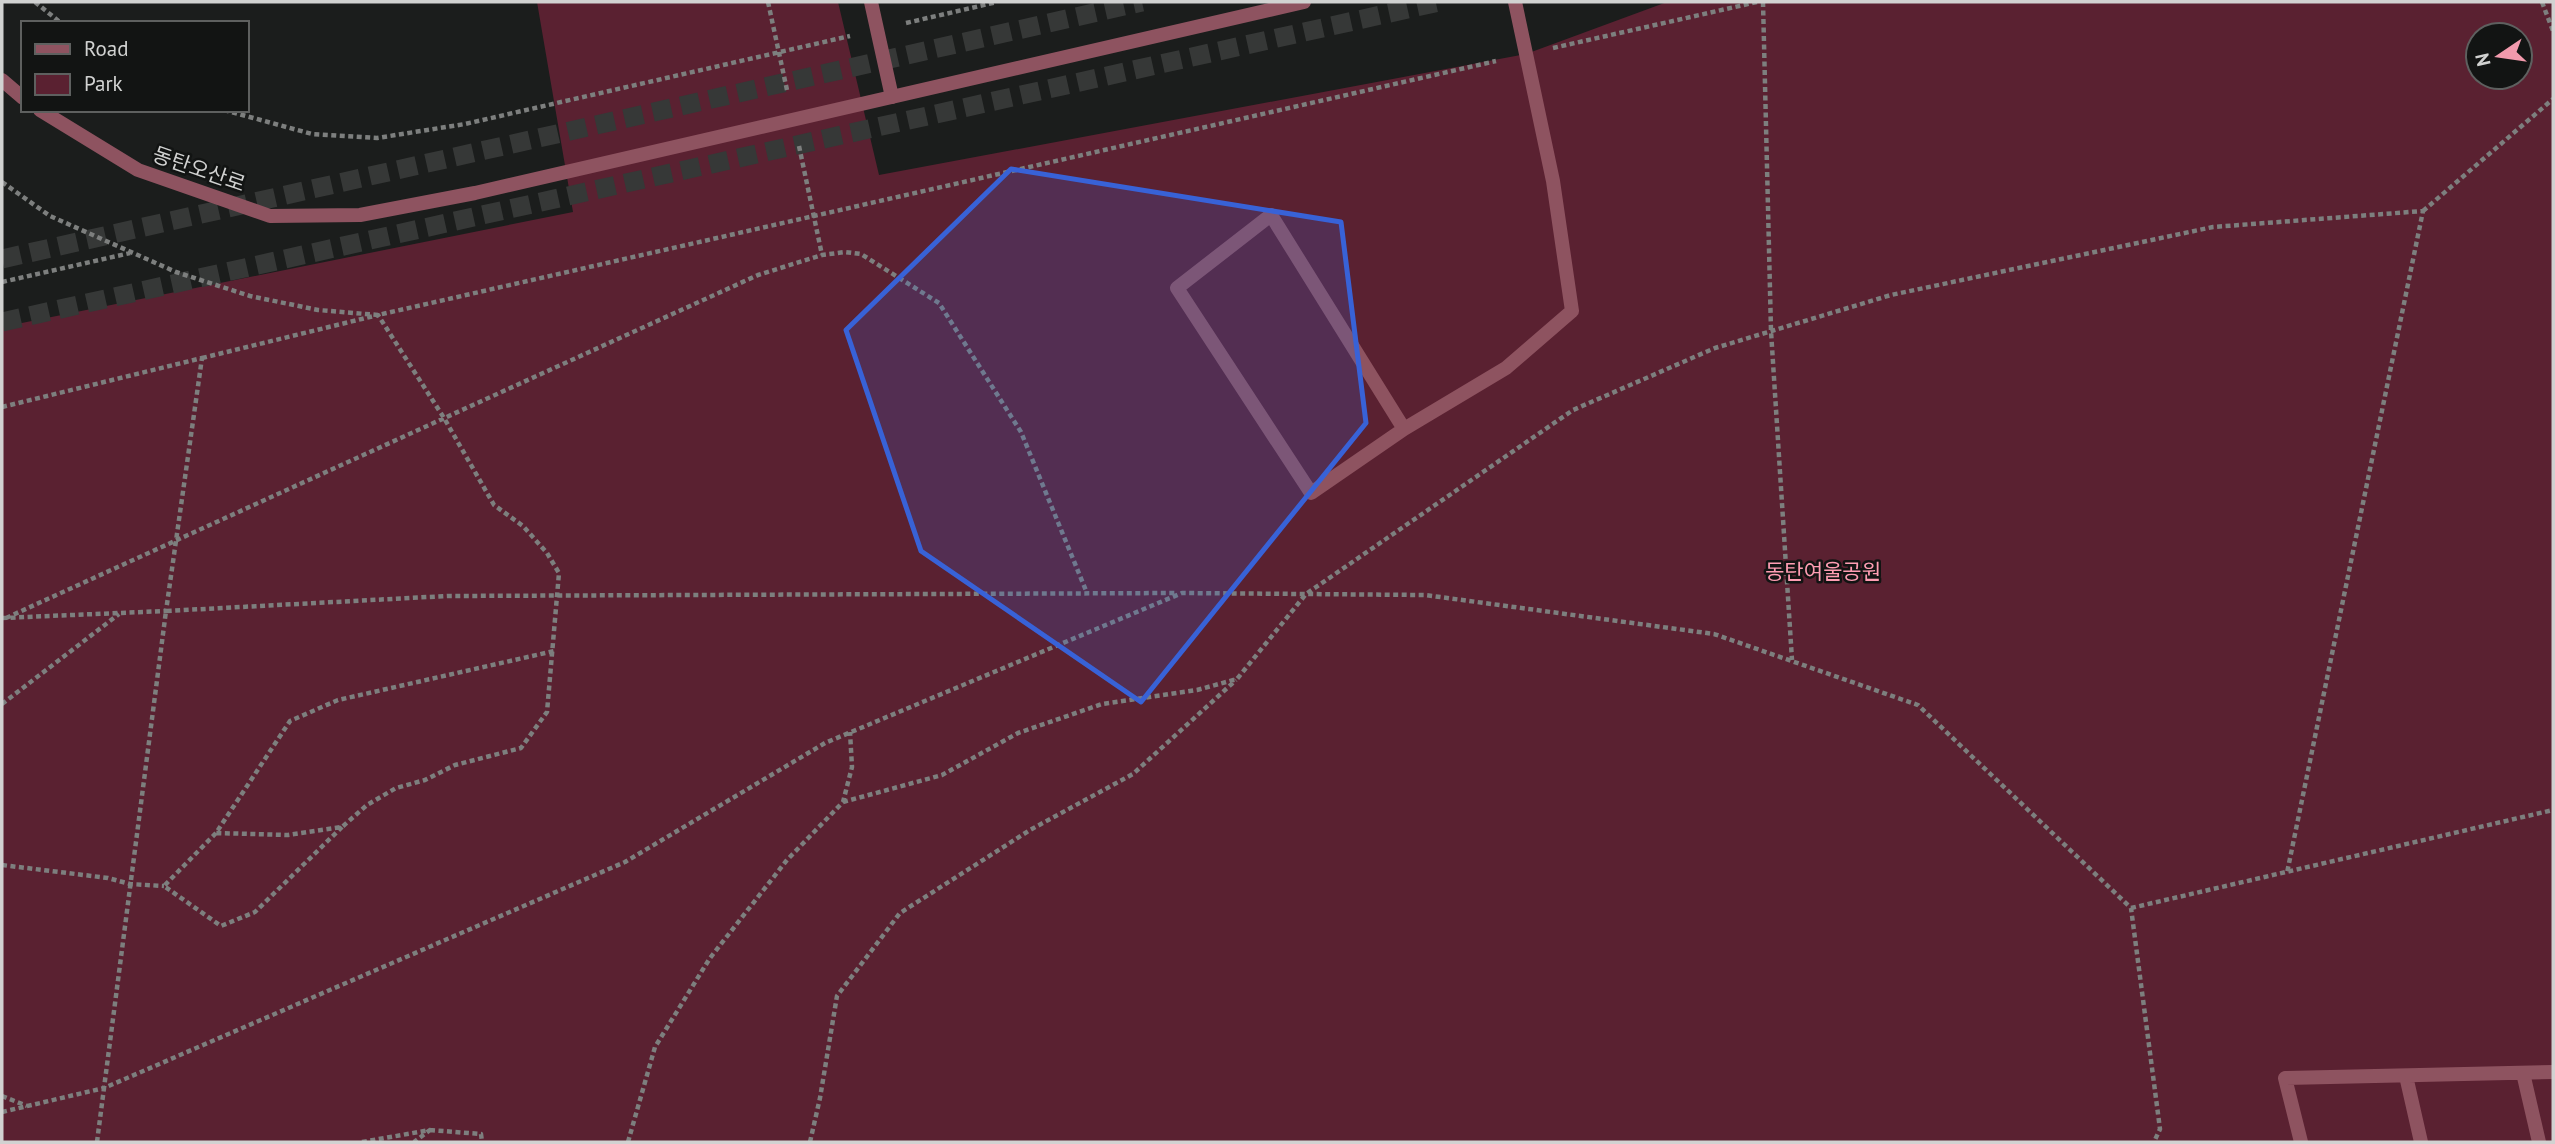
<svg xmlns="http://www.w3.org/2000/svg" width="2555" height="1144" font-family="'PT Sans','Noto Sans KR',sans-serif">
  <style>
    .green { fill: #5a2131; fill-rule: evenodd }
    .lines { fill: none; stroke-linecap: round; stroke-linejoin: round }
    .trunk-tunnel { stroke: #363837; stroke-width: 19; stroke-dasharray: 19 10; stroke-linecap: butt }
    .path { stroke: #7d7f7e; stroke-width: 4.5; stroke-dasharray: 5 3.5; stroke-linecap: butt }
    .service { stroke: #8e5360; stroke-width: 14 }
    .minor { stroke: #8e5360; stroke-width: 14 }
    .tertiary { stroke: #8e5360; stroke-width: 14 }
    .marked { fill: #3862d7; fill-opacity: 0.2; stroke: #3862d7; stroke-width: 5; stroke-linejoin: round }
    .labels { text-anchor: middle; dominant-baseline: central; stroke-width: 5; stroke-linejoin: round; paint-order: stroke }
    .street-label { font-size: 21px; fill: #d1d2d1; stroke: #121413 }
    .park-label { font-size: 21px; fill: #fe9db3; stroke: #121413 }
  </style>
  <rect width="100%" height="100%" fill="#1b1d1c"/>
  <path class="green" d="M537 2H838L879 175 1526 54 1667 2H2553V1142H2V327L573 212ZM2478 35H2520V77H2478Z"/>
  <g class="lines">
    <path class="trunk-tunnel" d="M2 259 1142 2
      M2 322 1439 2"/>
    <path class="path" d="M35 2 61 23
      M768 2 787 90
      M1763 2 1771 331 1792 660
      M2542 2 2553 31
      M906 23 997 2
      M1553 48 1757 2
      M224 110 312 134 377 138 465 124 850 36
      M799 146 822 255
      M2 182 50 216 176 272 250 296 318 310 378 315 1496 61
      M2423 211 2553 99
      M2 282 130 253
      M202 358 378 315 444 418 494 505 523 526 547 553 559 573 547 712 521 748 455 765 425 780 396 788 367 805 342 827 288 835 216 833 290 721 338 700 554 651
      M2 407 202 358 166 611 2 618
      M6 618 758 275 822 255 845 252 861 254 939 303 1021 432 1087 593
      M2 704 119 614
      M843 802 942 775 1018 733 1102 704 1197 690 1237 679 1306 594 1573 410 1715 348 1891 295 2213 227 2423 211 2287 873
      M216 833 164 886 221 926 255 912 342 827
      M2 865 108 878 130 884 164 886
      M2131 908 2553 810
      M2 1096 27 1106
      M2 1112 104 1088 166 611 447 596 1177 593
      M430 1130 481 1134 482 1142
      M97 1142 104 1088 625 862 825 743 1182 593 1425 595 1714 634 1918 705 2131 908 2160 1129 2154 1142
      M362 1142 430 1130 414 1142
      M628 1142 655 1047 710 958 787 860 843 802 852 767 850 732
      M810 1142 820 1098 837 996 900 913 1030 830 1133 774 1236 680"/>
    <path class="service" d="M1404 429 1271 215 1177 288 1311 493 1404 429 1506 368 1572 311 1553 181 1515 2
      M2523 1073 2539 1142
      M2406 1076 2421 1142
      M2301 1142 2285 1078 2553 1072"/>
    <path class="minor" d="M871 2 892 97"/>
    <path class="tertiary" d="M2 80 23 98
      M40 110 138 170 270 216 360 215 475 193 1304 2"/>
  </g>
  <path class="marked" d="M1011 169 1341 222 1366 423 1141 702 921 551 846 330Z"/>
  <g class="labels">
    <g class="street-label">
      <text transform="translate(199 169) rotate(19)">동탄오산로</text>
    </g>
    <g class="park-label">
      <text x="1823" y="571">동탄여울공원</text>
    </g>
  </g>
  <rect width="2555" height="1144" fill="none" stroke="#d1d2d1" stroke-width="7"/>
  <rect x="21" y="21" width="228" height="91" fill="#121413" stroke="#5e605f" stroke-width="2"/>
  <rect x="35" y="44" width="35" height="10" fill="#8e5360" stroke="#5e605f" stroke-width="2"/>
  <text x="84" y="56" font-size="21" fill="#d1d2d1">Road</text>
  <rect x="35" y="74" width="35" height="21" fill="#5a2131" stroke="#5e605f" stroke-width="2"/>
  <text x="84" y="91" font-size="21" fill="#d1d2d1">Park</text>
  <g transform="translate(2499 56) rotate(257)"><circle r="33" fill="#121413" stroke="#5e605f" stroke-width="2"/>
  <path d="M0-5L12 26L0 18L-12 26Z" fill="#f29aad"/>
  <text y="-10" font-size="19" font-weight="bold" text-anchor="middle" fill="#d1d2d1">N</text>
  </g>
</svg>
